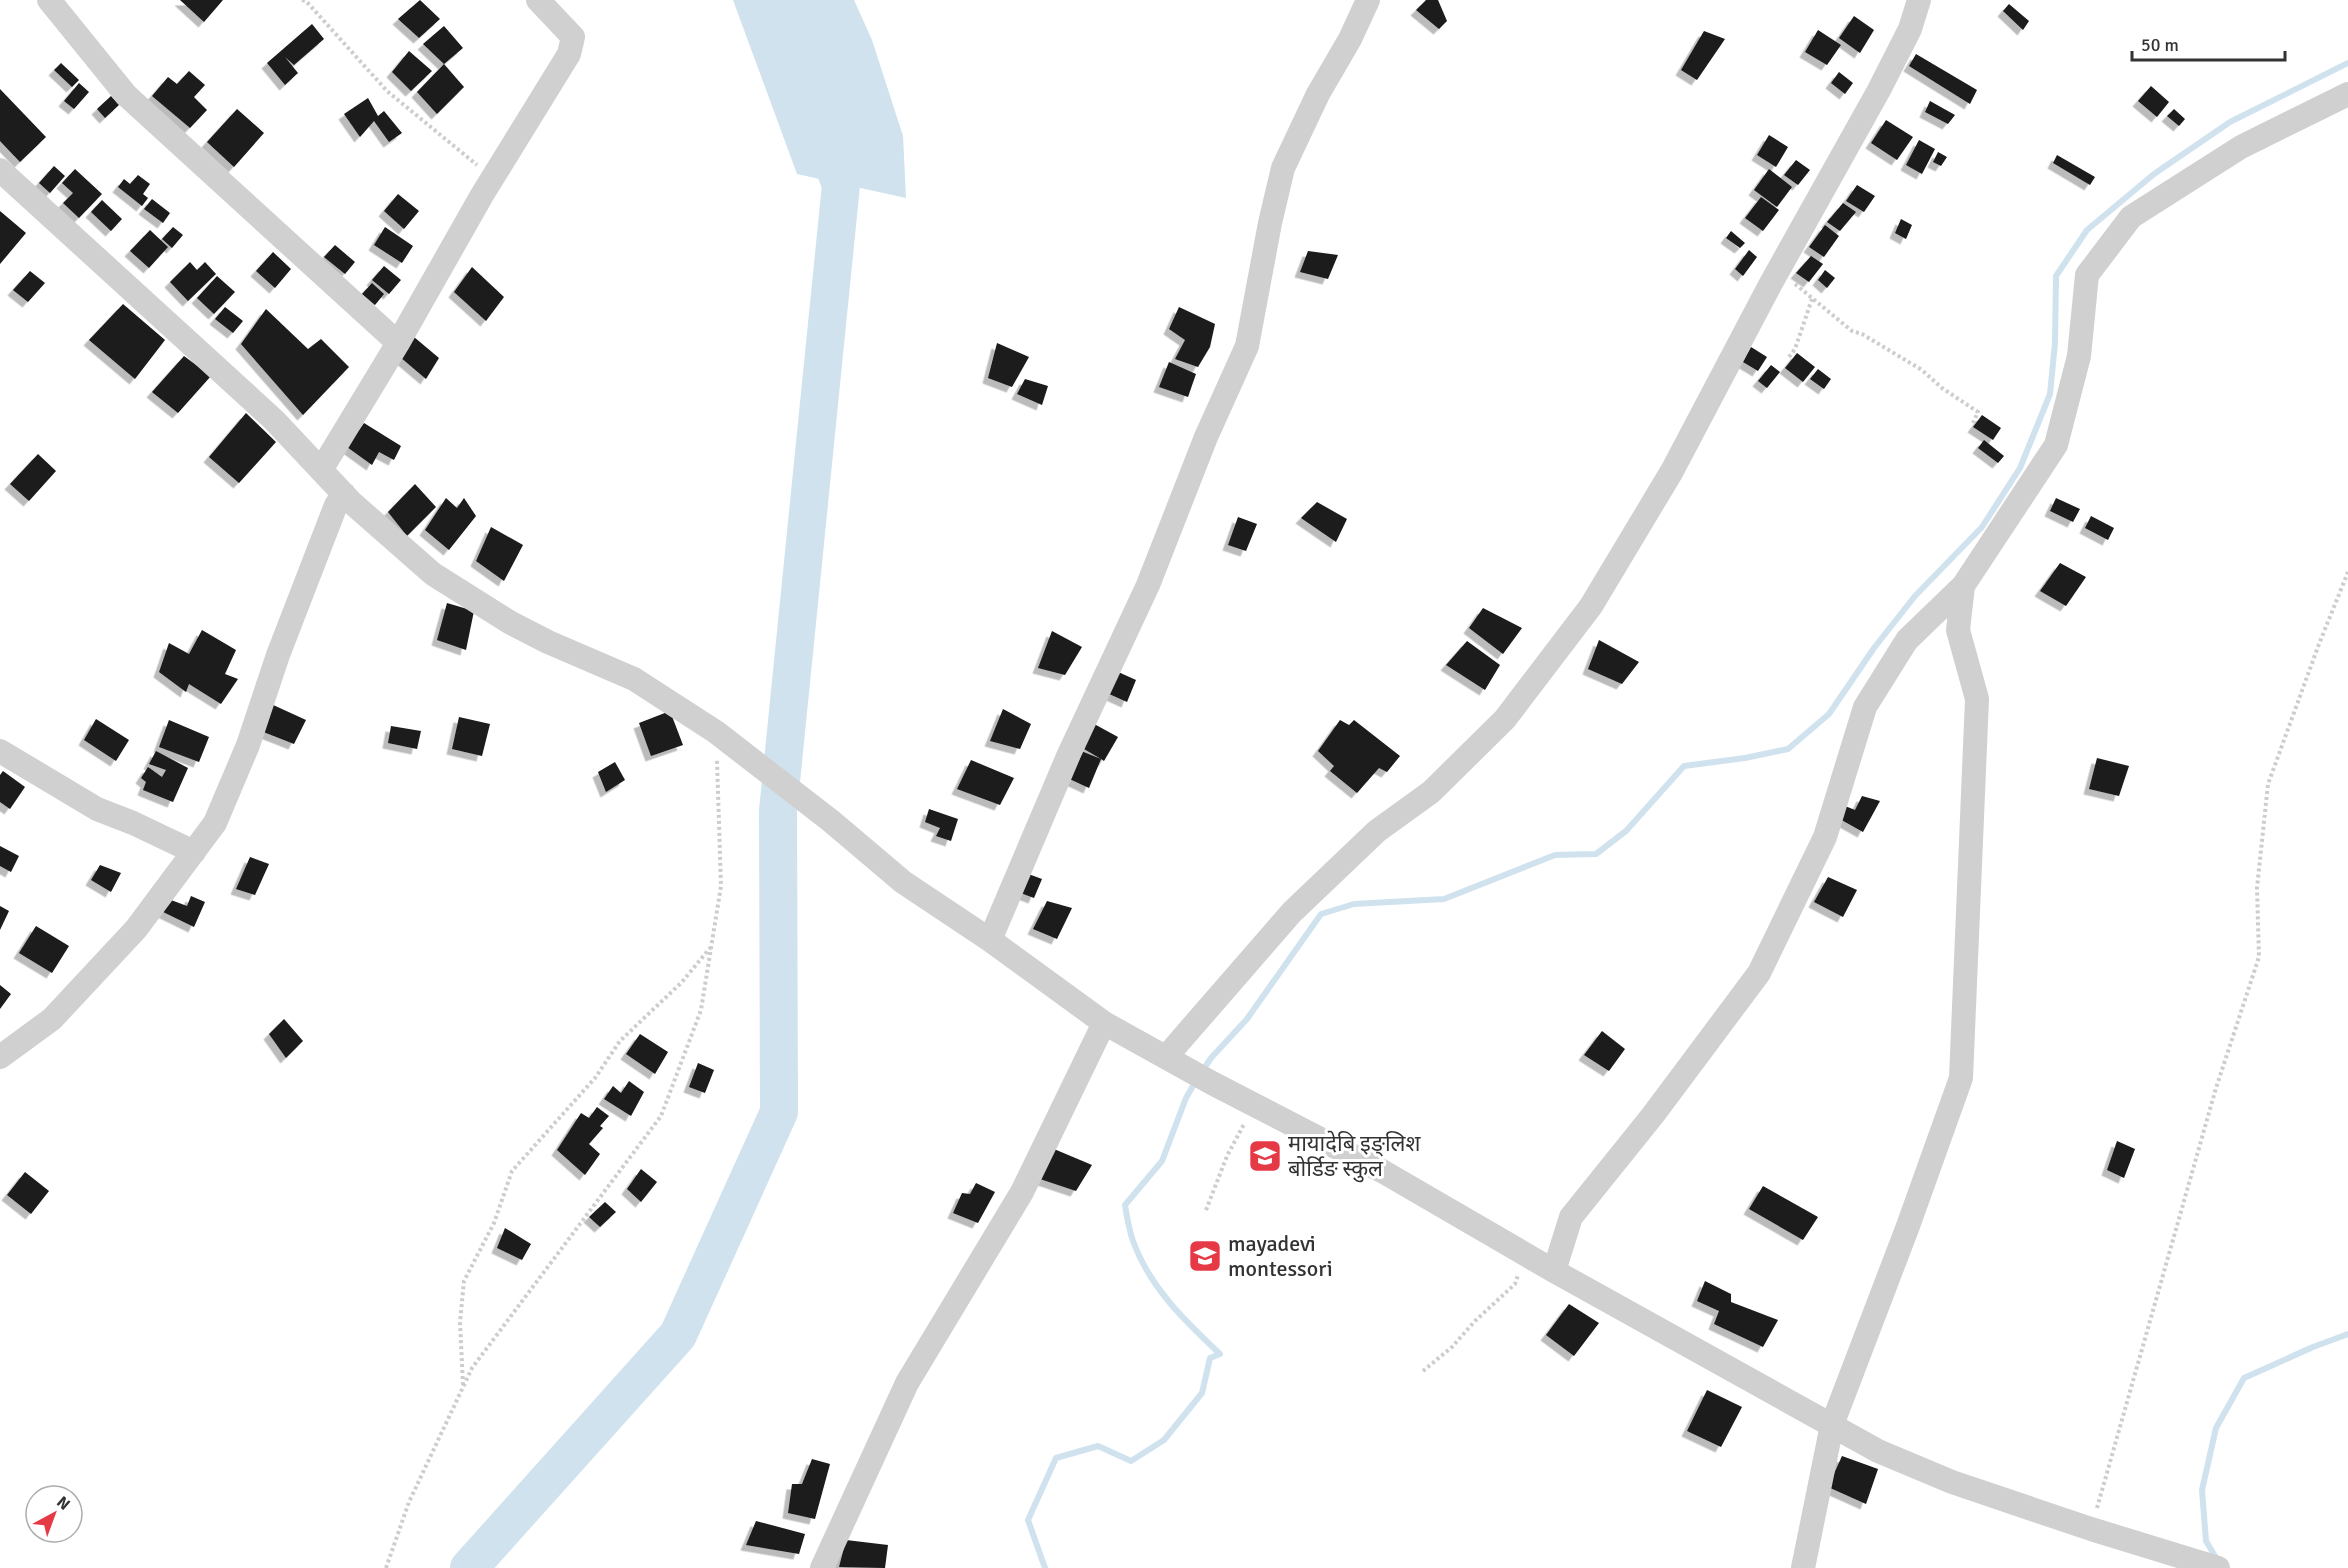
<svg xmlns="http://www.w3.org/2000/svg" width="2348" height="1568" font-family="Signika,'Noto Sans Devanagari',sans-serif">
  <style>
    .water { fill: #cfe2ee }
    .lines { fill: none; stroke-linecap: round; stroke-linejoin: round }
    .stream { stroke: #cfe2ee; stroke-width: 6 }
    .river { stroke: #cfe2ee; stroke-width: 38 }
    .building { fill: #1a1a1a; filter: url(#shadow) }
    .path { stroke: #cdcdcd; stroke-width: 4; stroke-dasharray: 3 3; stroke-linecap: butt }
    .minor { stroke: #d0d0d0; stroke-width: 24 }
    .labels { text-anchor: middle; dominant-baseline: central; stroke-width: 6; stroke-linejoin: round; paint-order: stroke }
    .poi-label { font-size: 22px; fill: #333; stroke: #fff; text-anchor: start }
  </style>
  <defs>
    <filter id="shadow"><feDropShadow dx="-5.5" dy="5.5" stdDeviation="0" flood-color="#0004"/></filter>
  </defs>
  <rect width="100%" height="100%" fill="#fff"/>
  <path class="water" d="M733 0H854L872 40 903 136 906 198 797 174Z"/>
  <g class="lines">
    <path class="stream" d="M1203 1070 1211 1058 1247 1019 1321 914 1354 904 1444 899 1555 855 1596 854 1626 831 1684 766 1745 758 1788 749 1829 714 1874 648 1915 596 1982 527 2020 468 2050 394 2055 343 2056 276 2087 230 2154 174 2230 122 2348 63
      M2218 1561 2206 1541 2202 1490 2216 1428 2244 1378 2313 1347 2348 1334
      M1045 1568 1028 1520 1056 1458 1098 1446 1131 1461 1164 1440 1202 1393 1210 1358 1220 1354C1185 1321 1150 1288 1133 1241 1129 1230 1127 1217 1125 1205L1162 1161 1186 1098 1197 1079"/>
    <path class="river" d="M469 1568 678 1335 779 1112 778 811 841 185 822 136"/>
  </g>
  <path class="building" d="M180 0H223L204 22Z
    M420 0 440 19 419 38 398 19Z
    M1426 0H1438L1447 21 1439 29 1416 10Z
    M2009 4 2029 21 2023 30 2003 11Z
    M1854 16 1874 30 1860 53 1839 38Z
    M312 24 324 39 294 65 285 57 298 73 285 85 267 63Z
    M444 26 463 48 444 64 423 44Z
    M1818 30 1841 45 1827 65 1805 52Z
    M1704 31 1725 39 1697 80 1681 70Z
    M409 51 432 71 411 91 392 72Z
    M1916 54 1977 90 1970 104 1909 66Z
    M61 63 79 80 72 87 54 70Z
    M444 64 464 87 437 114 417 92Z
    M189 71 205 85 194 97 207 110 190 128 152 96 168 77 177 84Z
    M1839 72 1853 83 1845 94 1831 83Z
    M79 83 89 92 74 109 64 101Z
    M2151 86 2169 102 2157 117 2138 101Z
    M0 89 46 137 20 162 0 141Z
    M111 96 119 105 105 118 97 109Z
    M368 98 378 116 384 111 402 133 389 142 374 121 360 137 344 114Z
    M1930 101 1955 115 1948 124 1925 112Z
    M237 109 264 133 234 167 207 142Z
    M2174 109 2185 119 2179 126 2167 116Z
    M1886 120 1913 137 1897 160 1871 143Z
    M1769 135 1788 147 1776 167 1757 155Z
    M1919 140 1935 149 1922 174 1906 165Z
    M1938 152 1947 157 1941 166 1933 162Z
    M2057 155 2095 177 2090 185 2053 163Z
    M1796 160 1810 170 1798 185 1784 175Z
    M54 166 65 176 50 193 39 183Z
    M75 169 102 194 79 218 63 203 73 193 62 183Z
    M1769 169 1792 187 1777 207 1754 190Z
    M138 175 150 184 143 194 148 198 142 206 118 187 124 179 130 184Z
    M1857 185 1875 196 1864 212 1846 201Z
    M398 194 419 211 404 229 384 211Z
    M1761 197 1779 210 1763 231 1745 218Z
    M152 199 170 213 163 223 144 209Z
    M102 200 122 219 111 231 91 212Z
    M1843 203 1856 212 1840 231 1827 222Z
    M0 211 26 233 0 264Z
    M1901 219 1912 225 1906 239 1895 233Z
    M1825 225 1839 236 1824 257 1809 247Z
    M173 227 183 235 172 248 162 239Z
    M385 227 413 246 402 263 374 245Z
    M150 230 168 247 149 268 130 251Z
    M1731 231 1745 243 1740 248 1726 238Z
    M335 245 355 262 345 274 324 257Z
    M1749 250 1757 257 1743 276 1735 269Z
    M1308 251 1338 255 1328 279 1300 272Z
    M273 252 291 269 275 288 256 271Z
    M1811 256 1823 264 1809 282 1796 273Z
    M190 262 197 270 205 262 216 274 188 301 170 282Z
    M384 266 401 280 389 294 372 280Z
    M472 267 504 297 486 321 454 292Z
    M1825 270 1835 278 1827 288 1818 280Z
    M30 271 45 283 28 302 13 290Z
    M217 276 235 292 214 314 197 298Z
    M372 283 384 294 375 305 362 294Z
    M123 304 165 340 135 379 89 340Z
    M225 307 243 321 233 333 215 319Z
    M1179 307 1215 324 1210 347 1198 367 1175 359 1185 340 1169 329Z
    M266 309 308 349 321 339 349 367 303 415 241 344Z
    M414 337 439 358 426 379 400 357Z
    M997 343 1029 357 1012 387 988 378Z
    M1751 347 1767 357 1758 371 1743 362Z
    M1797 353 1815 367 1803 382 1785 368Z
    M184 356 211 376 178 413 152 392Z
    M1169 362 1196 374 1188 397 1159 387Z
    M1771 365 1780 372 1767 388 1758 381Z
    M1818 369 1831 379 1824 389 1810 379Z
    M1025 379 1048 386 1042 405 1017 394Z
    M246 413 276 442 239 483 209 457Z
    M1982 415 2001 428 1993 440 1973 427Z
    M364 423 401 446 394 460 379 452 372 465 347 447Z
    M1984 440 2004 456 1998 463 1978 448Z
    M38 454 56 471 29 501 10 484Z
    M415 484 436 507 407 536 388 512Z
    M446 498 457 508 464 498 476 516 449 550 425 530Z
    M2056 498 2080 509 2073 522 2050 511Z
    M1317 502 1347 519 1336 542 1301 518Z
    M2091 516 2114 528 2108 540 2085 528Z
    M1238 517 1257 524 1246 551 1228 545Z
    M491 527 523 545 504 581 476 561Z
    M2060 563 2086 577 2066 606 2040 591Z
    M447 603 474 611 466 650 437 640Z
    M1483 608 1522 628 1503 654 1469 628Z
    M202 630 236 650 225 674 238 679 221 704 189 684 186 692 159 672 169 643 189 654Z
    M1052 631 1082 647 1065 675 1038 668Z
    M1599 640 1639 662 1622 684 1588 669Z
    M1467 641 1500 665 1485 690 1446 665Z
    M1116 671 1136 680 1127 702 1107 693Z
    M271 704 306 720 294 744 261 731Z
    M1003 709 1031 724 1020 749 990 741Z
    M670 711 683 745 651 756 639 723Z
    M459 717 490 724 482 756 452 749Z
    M96 719 129 740 116 761 84 740Z
    M1085 719 1118 737 1104 761 1101 759 1089 788 1063 776 1076 749 1101 759 1074 743Z
    M169 720 209 737 199 762 159 747Z
    M1340 720 1349 725 1354 720 1400 756 1387 772 1379 768 1357 793 1330 771 1334 766 1318 751Z
    M391 726 421 731 417 749 388 743Z
    M156 751 188 768 173 802 143 790 146 782 141 778 148 767 162 777 166 770 149 764Z
    M2097 758 2129 766 2119 796 2089 789Z
    M971 760 1014 778 1000 805 957 789Z
    M615 762 625 780 606 792 598 772Z
    M3 771 25 787 10 809 0 802V775Z
    M1862 796 1880 801 1863 832 1838 818 1845 806 1855 810Z
    M929 809 958 819 951 841 936 836 940 828 925 822Z
    M0 846 19 856 11 872 0 866Z
    M250 857 269 864 255 895 236 889Z
    M100 865 121 873 111 892 91 880Z
    M1023 872 1042 879 1034 898 1015 891Z
    M1828 877 1857 890 1843 917 1814 902Z
    M191 896 205 902 194 927 159 910 163 897 187 906Z
    M1047 901 1072 908 1057 939 1033 929Z
    M0 906 9 911 0 930Z
    M36 926 69 946 52 973 19 953Z
    M0 985 11 994 0 1009Z
    M284 1019 303 1041 286 1058 269 1034Z
    M1602 1031 1625 1049 1609 1071 1584 1055Z
    M640 1034 668 1052 655 1074 626 1054Z
    M698 1063 714 1070 705 1093 689 1087Z
    M629 1081 644 1092 631 1116 604 1099 613 1086 621 1093Z
    M597 1107 609 1116 600 1126 603 1128 589 1144 600 1154 585 1175 557 1150 581 1113 589 1118Z
    M2117 1141 2135 1149 2124 1178 2107 1170Z
    M1054 1149 1092 1165 1076 1191 1040 1179Z
    M641 1169 657 1182 641 1202 627 1189Z
    M25 1172 49 1191 31 1214 7 1195Z
    M976 1183 995 1192 978 1223 953 1213 962 1193 970 1194Z
    M1763 1186 1818 1217 1803 1240 1749 1209Z
    M605 1202 616 1212 600 1227 589 1217Z
    M505 1228 531 1244 522 1260 497 1248Z
    M1705 1281 1731 1294V1302L1778 1320 1763 1347 1714 1324 1719 1311 1697 1301Z
    M1569 1304 1599 1323 1574 1356 1546 1335Z
    M1707 1390 1742 1407 1721 1447 1687 1431Z
    M1842 1456 1878 1469 1866 1504 1828 1487Z
    M812 1459 830 1464 815 1519 788 1513 792 1484H802Z
    M756 1521 805 1534 799 1554 746 1545Z
    M846 1540 888 1545 885 1568 839 1567Z"/>
  <g class="lines">
    <path class="path" d="M302 0 306 1 387 91 477 165
      M1795 284 1852 331 1862 334 1922 370 1942 388 1978 412 1973 423
      M1789 357 1795 349 1812 299
      M1206 1210 1227 1156 1244 1124
      M1423 1371 1452 1347 1475 1321 1515 1284 1518 1275
      M463 1385 460 1322 464 1281 494 1223 512 1171 595 1078 620 1041 682 982 710 948
      M2097 1508 2216 1088 2259 957 2257 888 2268 784 2319 644 2348 572
      M386 1568 409 1502 472 1368 661 1116 701 1010 721 886 717 760"/>
    <path class="minor" d="M49 0 126 95 398 343
      M0 170 274 420 351 502 433 574 511 623 548 642 634 679 716 732 831 821 903 882 990 940 1104 1023 1212 1083 1382 1171 1554 1271 1878 1451 1952 1482 2091 1529 2218 1568
      M321 470 398 343 482 195 569 54 573 37 538 0
      M0 751 97 809 133 823 194 852
      M990 940 1069 754 1148 585 1206 437 1247 346 1270 223 1283 168 1318 94 1350 39 1368 0
      M0 1057 52 1019 136 929 215 823 248 745 278 655 336 505 344 494
      M1166 1057 1292 912 1377 831 1431 792 1505 719 1591 606 1672 471 1770 285 1879 90 1910 29 1919 0
      M1554 1271 1571 1217 1653 1115 1759 973 1825 837 1865 707 1907 640 1963 586 2056 445 2079 356 2087 275 2131 217 2241 147 2348 94
      M822 1568 907 1383 1022 1192 1104 1023
      M1803 1568 1832 1425 1908 1226 1961 1078 1977 699 1958 630 1963 586"/>
  </g>
  <defs>
    <symbol id="school-square" viewBox="-11 -11 22 22"><rect x="-9" y="-9" width="18" height="18" rx="4" fill="#e63946" stroke="#fff"/><path d="M0-5L7-2L0 1L-7-2ZM-4 1L0 2.5L4 1V4Q0 6-4 4Z" fill="#fff"/></symbol>
  </defs>
  <g fill-rule="evenodd">
    <use href="#school-square" x="1246" y="1137" width="38" height="38"/>
    <use href="#school-square" x="1186" y="1237" width="38" height="38"/>
  </g>
  <g class="labels">
    <g class="poi-label">
      <text x="1288" y="1143">मायादेबि इङ्लिश<tspan x="1288" dy="25">बोर्डिङ स्कुल</tspan></text>
      <text x="1228" y="1243">mayadevi<tspan x="1228" dy="25">montessori</tspan></text>
    </g>
  </g>
  <g transform="translate(54 1514) rotate(41)"><circle r="28" fill="#ffffff" stroke="#adadad" stroke-width="1.5"/>
  <path d="M0-4.5L10 22L0 15L-10 22Z" fill="#e63946"/>
  <text y="-9" font-size="16" font-weight="bold" text-anchor="middle" fill="#333333">N</text>
  </g>
  <path d="M2132 51v9h153v-9" fill="none" stroke="#333333" stroke-width="3"/>
  <text x="2141" y="51" font-size="18" fill="#333333" stroke="#ffffff" stroke-width="4.5" paint-order="stroke">50 m</text>
</svg>
